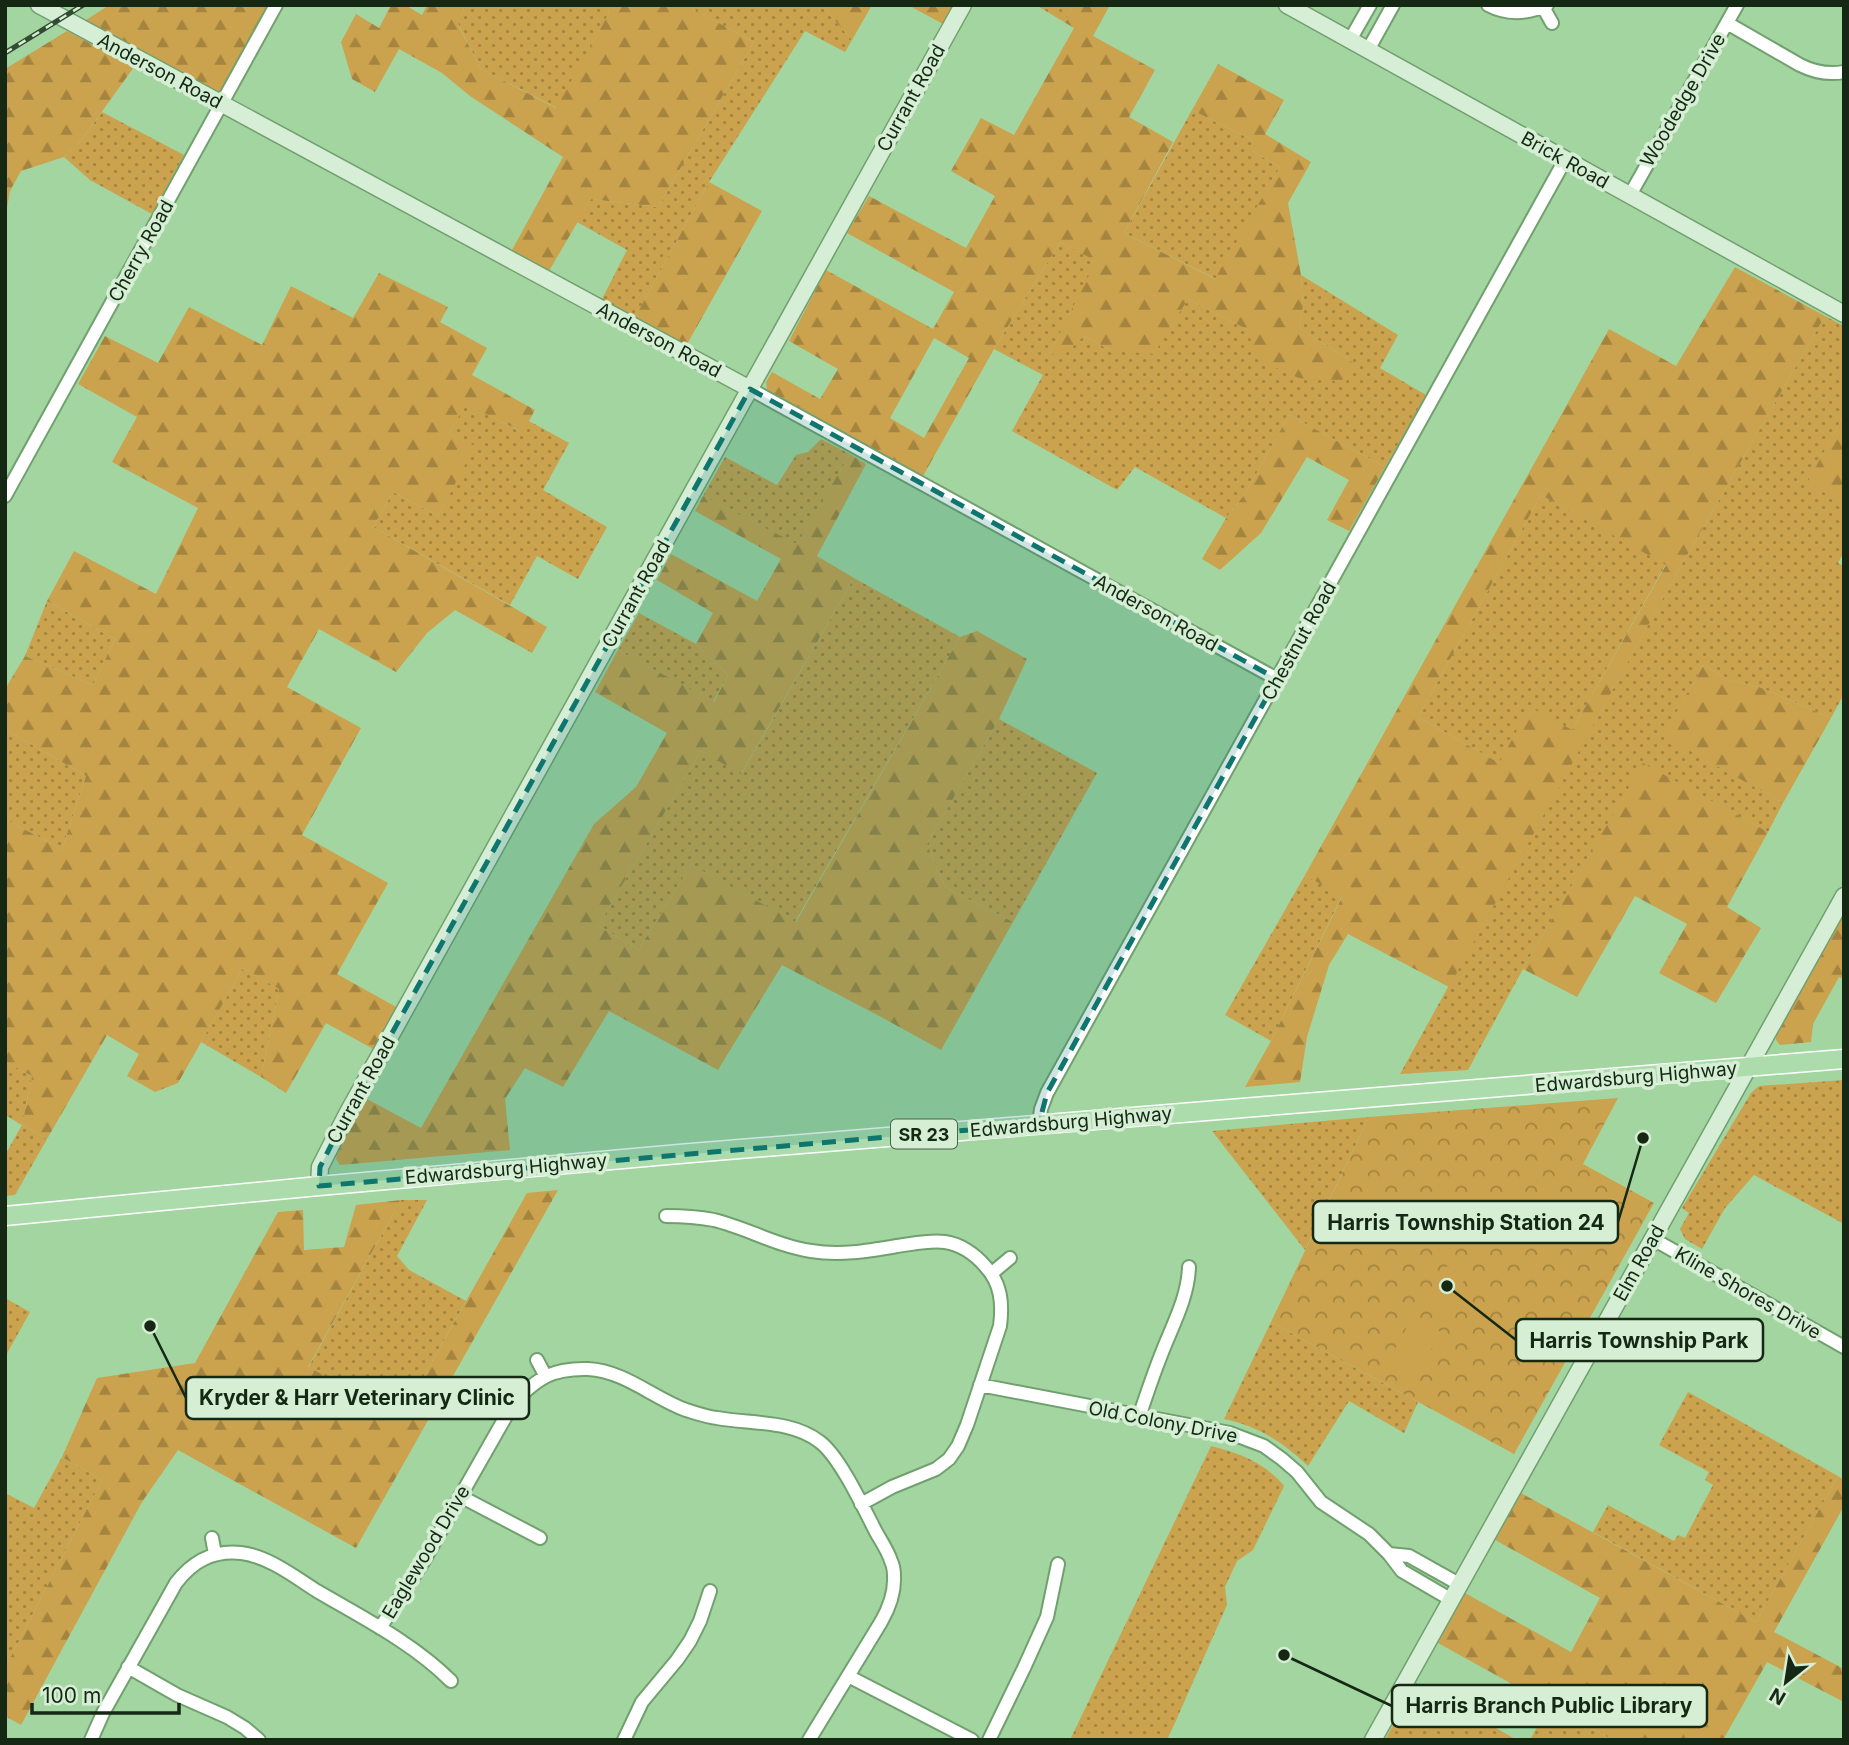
<svg xmlns="http://www.w3.org/2000/svg" width="1849" height="1745" font-family="Inter,sans-serif">
  <style>
    .grass { fill: url(#grass-dots) }
    .forest { fill: url(#forest-firs); fill-rule: evenodd }
    .park { fill: url(#park-crowns) }
    .garden { fill: #cba24d }
    .lines { fill: none; stroke-linecap: round; stroke-linejoin: round }
    .street-casing { stroke: #71a06f; stroke-width: 16 }
    .secondary-casing { stroke: #71a06f; stroke-width: 19 }
    .primary-casing { stroke: #fff; stroke-width: 21 }
    .street { stroke: #fff; stroke-width: 12 }
    .secondary { stroke: #d6edd6; stroke-width: 16 }
    .primary { stroke: #addcac; stroke-width: 18 }
    .rail-casing { stroke: #324c32; stroke-width: 5 }
    .rail { stroke: #d5eed4; stroke-width: 2.5; stroke-dasharray: 8; stroke-linecap: butt }
    .marked { fill: #0f766e; fill-opacity: 0.2; stroke: #0f766e; stroke-width: 5; stroke-dasharray: 14 9; stroke-linejoin: round }
    .labels { text-anchor: middle; dominant-baseline: central; stroke-width: 7; stroke-linejoin: round; paint-order: stroke }
    .shield { fill: #d5eed4; stroke: #4e634e; stroke-width: 2 }
    .shield-label { font-size: 18px; font-weight: bold; fill: #142814 }
    .street-label { font-size: 19px; fill: #142814; stroke: #d5eed4 }
    .leader { fill: none; stroke: #142814; stroke-width: 2.5 }
    .callout-dot { fill: #142814; stroke: #d5eed4; stroke-width: 2.5 }
    .callout { fill: #d5eed4; stroke: #142814; stroke-width: 2.5 }
    .callout-label { font-size: 21px; text-anchor: middle; font-weight: bold; fill: #142814 }
  </style>
  <defs>
    <pattern id="grass-dots" width="8" height="8" patternUnits="userSpaceOnUse" patternTransform="scale(1.75)"><rect width="8" height="8" fill="#cba24d"/><path d="M2 2h.1M6 6h.1" fill="none" stroke="#a4843f" stroke-width="1.8" stroke-linecap="round"/></pattern>
    <pattern id="forest-firs" width="22" height="20" patternUnits="userSpaceOnUse" patternTransform="scale(1.75)"><rect width="22" height="20" fill="#cba24d"/><path d="M5 1l3.5 6h-7zM16 11l3.5 6h-7z" fill="#a4843f"/></pattern>
    <pattern id="park-crowns" width="20" height="18" patternUnits="userSpaceOnUse" patternTransform="scale(1.75)"><rect width="20" height="18" fill="#cba24d"/><path d="M2 6a3 3 0 1 1 6 0M12 15a3 3 0 1 1 6 0" fill="none" stroke="#a4843f"/></pattern>
  </defs>
  <rect width="100%" height="100%" fill="#a3d5a1"/>
  <path class="grass" d="M465 5H607L609 13 557 108 481 69 458 24Z
    M695 5H821L852 40 845 52 805 31 709 182 634 319 601 301 627 250 577 222 591 199 658 207 754 42 693 9Z
    M1036 5H1074L1064 22Z
    M1192 110 1252 140V151L1280 167 1216 279 1124 233Z
    M102 112 184 155 152 214 90 180 64 157 80 142Z
    M1060 242 1097 261 1050 353 1084 336 1112 351 1188 299 1248 330 1354 363 1299 328 1303 306 1301 275 1398 335 1380 368 1426 395 1385 467 1289 415 1245 494 1226 518 1135 467 1117 490 1012 431 1043 375 994 349Z
    M1825 316 1844 326V415L1808 482 1844 504V552L1838 563 1844 566V694L1831 718 1759 687 1730 680 1703 665 1664 735 1783 803 1768 832 1643 764 1523 969 1468 1070 1400 1074 1678 571Z
    M466 403 517 430 529 421 569 443 543 490 607 527 578 579 537 556 510 605 373 527 393 492 438 516 474 446 449 433Z
    M821 439 850 454 797 545 703 496 725 457 777 485 796 455 808 452Z
    M1541 495 1666 564 1572 730 1499 763 1418 717Z
    M854 578 960 637 795 922 691 865 639 949 598 926 701 751 742 773Z
    M47 601 115 639 93 685 25 656Z
    M639 613 696 644 728 675 713 702 618 650Z
    M999 719 1097 773 1013 922 945 887 927 844Z
    M5 729 86 776 62 849 5 819Z
    M1305 875 1342 896 1271 1041 1225 1015Z
    M243 968 279 989 261 1077 201 1042Z
    M5 1061 32 1076 22 1125 47 1139 15 1195 5 1196V1155L22 1125 5 1115Z
    M1844 1080V1224L1754 1175 1725 1208 1702 1249 1685 1239 1680 1229 1689 1213 1682 1208 1751 1093 1759 1086Z
    M1369 1117 1305 1250 1212 1131Z
    M401 1200H427L397 1256 409 1270 466 1301 411 1399 392 1411 308 1368Z
    M5 1298 30 1312 5 1357Z
    M1271 1322 1418 1402 1404 1433 1349 1401 1308 1466C1283 1442 1258 1426 1224 1419Z
    M1688 1392 1838 1476 1756 1622 1593 1532 1608 1505 1674 1541 1678 1535 1685 1538 1713 1485 1705 1480 1709 1472 1659 1445Z
    M1211 1446C1240 1453 1265 1463 1284 1486L1253 1550 1237 1561 1225 1587 1227 1605 1174 1725 1167 1740H1070Z
    M62 1457 102 1480 5 1668V1493L34 1508Z
    M1416 1683 1517 1740H1385Z
    M1549 1705 1613 1740H1530Z"/>
  <path class="forest" d="M109 5H269L222 89 218 92 208 91 83 22Z
    M391 5H405L422 15 427 5H465L458 25 481 69 556 108 609 13 607 5H695L693 9 754 42 658 207 591 199 549 271 512 250 563 157 470 96 442 73 399 49 375 92 352 79 341 42 356 14 379 28Z
    M821 5H872L852 40Z
    M908 5H953L943 24Z
    M1074 5H1110L1093 36 1155 70 1129 117 1173 142 1124 233 1215 279 1280 167 1252 151V140L1192 110 1218 64 1284 100 1265 134 1311 162 1288 203 1301 275 1303 306 1299 328 1354 363 1346 382 1299 378 1256 359 1248 330 1188 299 1154 354 1112 351 1084 336 1061 358 1050 353 1096 261 1060 242 994 349 923 476 767 390 766 382 772 372 820 399 838 369 789 341 826 270 933 329 954 292 847 233 869 196 966 248 995 196 951 171 981 118 1014 135 1074 28 1064 22ZM934 338 969 358 924 438 890 418Z
    M67 31 134 67 80 142 64 157 21 171 10 191 5 219V69Z
    M709 182 762 211 686 346 634 319Z
    M1735 267 1825 316 1678 571 1449 987 1348 934 1329 965 1307 1037 1300 1082 1245 1087 1271 1041 1342 897 1305 875 1609 329 1676 366ZM1541 495 1666 565 1572 730 1530 707 1499 763 1418 717Z
    M379 273 448 307 440 322 487 348 472 375 535 410 529 421 518 430 466 404 449 433 475 446 438 516 393 492 373 527 547 627 532 653 455 610 427 633 396 672 319 629 287 687 361 728 302 835 388 883 337 974 398 1008 375 1050 326 1023 286 1093 261 1077 279 989 243 968 178 1083 155 1092 127 1076 139 1054 107 1035 47 1139 22 1125 32 1076 5 1061V819L62 849 86 776 5 729V689L25 656 93 685 115 639 47 601 74 551 156 594 198 508 112 462 137 417 78 384 105 336 158 363 189 307 262 345 291 286 353 318Z
    M1289 415 1385 467 1349 531 1327 520 1349 480 1307 457 1261 533 1220 570 1202 559 1226 518 1245 494Z
    M1844 415V504L1807 483Z
    M850 454 866 464 817 556 854 578 741 774 701 751 598 926 639 949 691 865 796 922 960 637 977 631 1027 659 999 719 927 844 945 887 1013 922 941 1050 883 1018 782 965 718 1070 609 1011 563 1087 525 1068 505 1099 510 1150 340 1165 336 1159 337 1153 367 1099 421 1128 594 824 636 787 667 733 595 692 618 650 714 702 728 675 696 644 713 613 657 580 671 554 757 601 781 559 695 511 703 496 797 544Z
    M1703 665 1730 680 1759 687 1831 718 1783 803 1663 736Z
    M1643 763 1768 832 1727 907 1761 928 1716 1003 1659 973 1687 924 1635 896 1577 997 1523 969Z
    M1844 910V979L1839 977 1813 1024 1811 1042 1780 1045 1776 1040V1033Z
    M558 1190 356 1548 178 1450 142 1502 21 1725 5 1716V1668L102 1480 62 1457 97 1378 195 1363 278 1212 303 1210 304 1250 344 1247 356 1205 401 1200 308 1367 392 1411 411 1399 527 1193Z
    M1838 1476 1844 1480V1506L1774 1632 1844 1669V1702L1767 1662 1723 1740H1613L1438 1643 1465 1593 1571 1652 1600 1598 1495 1540 1521 1493 1756 1622Z"/>
  <path class="park" d="M1618 1098 1583 1164 1654 1203 1514 1454 1271 1322 1369 1117Z"/>
  <path class="garden" d="M1447 1266 1466 1277 1448 1310 1428 1299Z
    M1413 1316 1441 1332 1413 1382 1385 1367Z"/>
  <g class="lines">
    <defs>
      <path id="street" d="M1488 5C1507 15 1527 14 1547 5
        M1543 7 1552 23
        M1727 23 1800 65C1814 72 1828 75 1844 72
        M1350 40 1370 5
        M1368 50 1393 5
        M1630 195 1737 5
        M750 389 1277 679
        M5 496 276 5
        M1039 1124 1041 1109 1047 1093 1565 160
        M666 1216C682 1216 698 1217 714 1220 747 1228 777 1246 811 1251 840 1256 868 1251 897 1246 913 1244 928 1240 945 1242 960 1244 975 1254 985 1266 1001 1283 1003 1303 1000 1326L967 1425 958 1446 949 1459 936 1469 892 1487 861 1504
        M1653 1239 1844 1347
        M992 1273 1010 1258
        M537 1360 545 1375
        M980 1385 1230 1433 1264 1446 1282 1459 1297 1472 1321 1502 1369 1534 1389 1554 1402 1571 1450 1599
        M1139 1417C1146 1396 1153 1375 1161 1355 1172 1326 1188 1298 1189 1267
        M460 1496 540 1538
        M212 1538 215 1554
        M1389 1554 1409 1556 1459 1584
        M380 1628 423 1562 514 1402C538 1378 552 1368 588 1369 625 1371 653 1398 686 1410 696 1413 707 1417 717 1418 750 1424 792 1420 820 1442 840 1457 864 1509 876 1532 881 1541 888 1551 891 1561 893 1565 894 1572 894 1576 895 1593 889 1608 881 1622L809 1740
        M128 1667 177 1695 227 1717 245 1728 259 1740
        M848 1676 972 1740
        M91 1740 103 1713 176 1583C193 1561 213 1550 241 1553 268 1556 295 1577 317 1591 363 1618 413 1643 451 1681
        M624 1740 642 1702 677 1660 690 1641 700 1621 710 1591
        M989 1740 1024 1668 1047 1617 1058 1564"/>
      <path id="secondary" d="M39 5 750 389
        M1287 5 1844 314
        M319 1186 320 1167 347 1114 963 5
        M1373 1740 1844 896"/>
      <path id="primary" d="M5 1216 319 1186 679 1154 1844 1059"/>
    </defs>
    <use href="#street" class="street-casing"/>
    <use href="#secondary" class="secondary-casing"/>
    <use href="#primary" class="primary-casing"/>
    <use href="#street" class="street"/>
    <use href="#secondary" class="secondary"/>
    <use href="#primary" class="primary"/>
    <defs>
      <path id="rail" d="M5 53 83 5"/>
    </defs>
    <use href="#rail" class="rail-casing"/>
    <use href="#rail" class="rail"/>
  </g>
  <path class="marked" d="M750 389 1277 679 1047 1093 1039 1124 319 1186 320 1167 347 1114Z"/>
  <g class="labels">
    <rect class="shield" x="891" y="1119.5" width="66" height="29" rx="5"/>
    <g class="shield-label">
      <text x="924" y="1134">SR 23</text>
    </g>
    <g class="street-label">
      <text transform="translate(160 71) rotate(28)">Anderson Road</text>
      <text transform="translate(911 98) rotate(-61)">Currant Road</text>
      <text transform="translate(1683 100) rotate(-60)">Woodedge Drive</text>
      <text transform="translate(1565 160) rotate(29)">Brick Road</text>
      <text transform="translate(141 251) rotate(-61)">Cherry Road</text>
      <text transform="translate(659 340) rotate(28)">Anderson Road</text>
      <text transform="translate(636 594) rotate(-61)">Currant Road</text>
      <text transform="translate(1156 613) rotate(29)">Anderson Road</text>
      <text transform="translate(1299 641) rotate(-61)">Chestnut Road</text>
      <text transform="translate(1636 1077) rotate(-5)">Edwardsburg Highway</text>
      <text transform="translate(361 1090) rotate(-61)">Currant Road</text>
      <text transform="translate(1071 1122) rotate(-5)">Edwardsburg Highway</text>
      <text transform="translate(506 1169) rotate(-5)">Edwardsburg Highway</text>
      <text transform="translate(1639 1263) rotate(-61)">Elm Road</text>
      <text transform="translate(1748 1293) rotate(30)">Kline Shores Drive</text>
      <text transform="translate(1163 1422) rotate(11)">Old Colony Drive</text>
      <text transform="translate(426 1552) rotate(-59)">Eaglewood Drive</text>
    </g>
  </g>
  <path class="leader" d="M1643 1138L1618 1222M1447 1286L1516 1340M150 1326L186 1398M1284 1655L1392 1706"/>
  <g class="callout-dot">
    <circle cx="1643" cy="1138" r="7"/>
    <circle cx="1447" cy="1286" r="7"/>
    <circle cx="150" cy="1326" r="7"/>
    <circle cx="1284" cy="1655" r="7"/>
  </g>
  <g class="callout">
    <rect x="1313" y="1201" width="305" height="42" rx="7"/>
    <rect x="1516" y="1319" width="247" height="42" rx="7"/>
    <rect x="186" y="1377" width="343" height="42" rx="7"/>
    <rect x="1392" y="1685" width="315" height="42" rx="7"/>
  </g>
  <g class="callout-label">
    <text x="1466" y="1230">Harris Township Station 24</text>
    <text x="1639" y="1348">Harris Township Park</text>
    <text x="357" y="1405">Kryder &amp; Harr Veterinary Clinic</text>
    <text x="1549" y="1713">Harris Branch Public Library</text>
  </g>
  <rect width="1849" height="1745" fill="none" stroke="#142814" stroke-width="14"/>
  <g transform="translate(1786 1682) rotate(210)" stroke="#d5eed4" stroke-width="5" paint-order="stroke">
  <path d="M0-5L12 26L0 18L-12 26Z" fill="#142814"/>
  <text y="-10" font-size="19" font-weight="bold" text-anchor="middle" fill="#142814">N</text>
  </g>
  <path d="M32 1703v10h147v-10" fill="none" stroke="#142814" stroke-width="3.5"/>
  <text x="42" y="1703" font-size="21" fill="#142814" stroke="#d5eed4" stroke-width="5" paint-order="stroke">100 m</text>
</svg>
